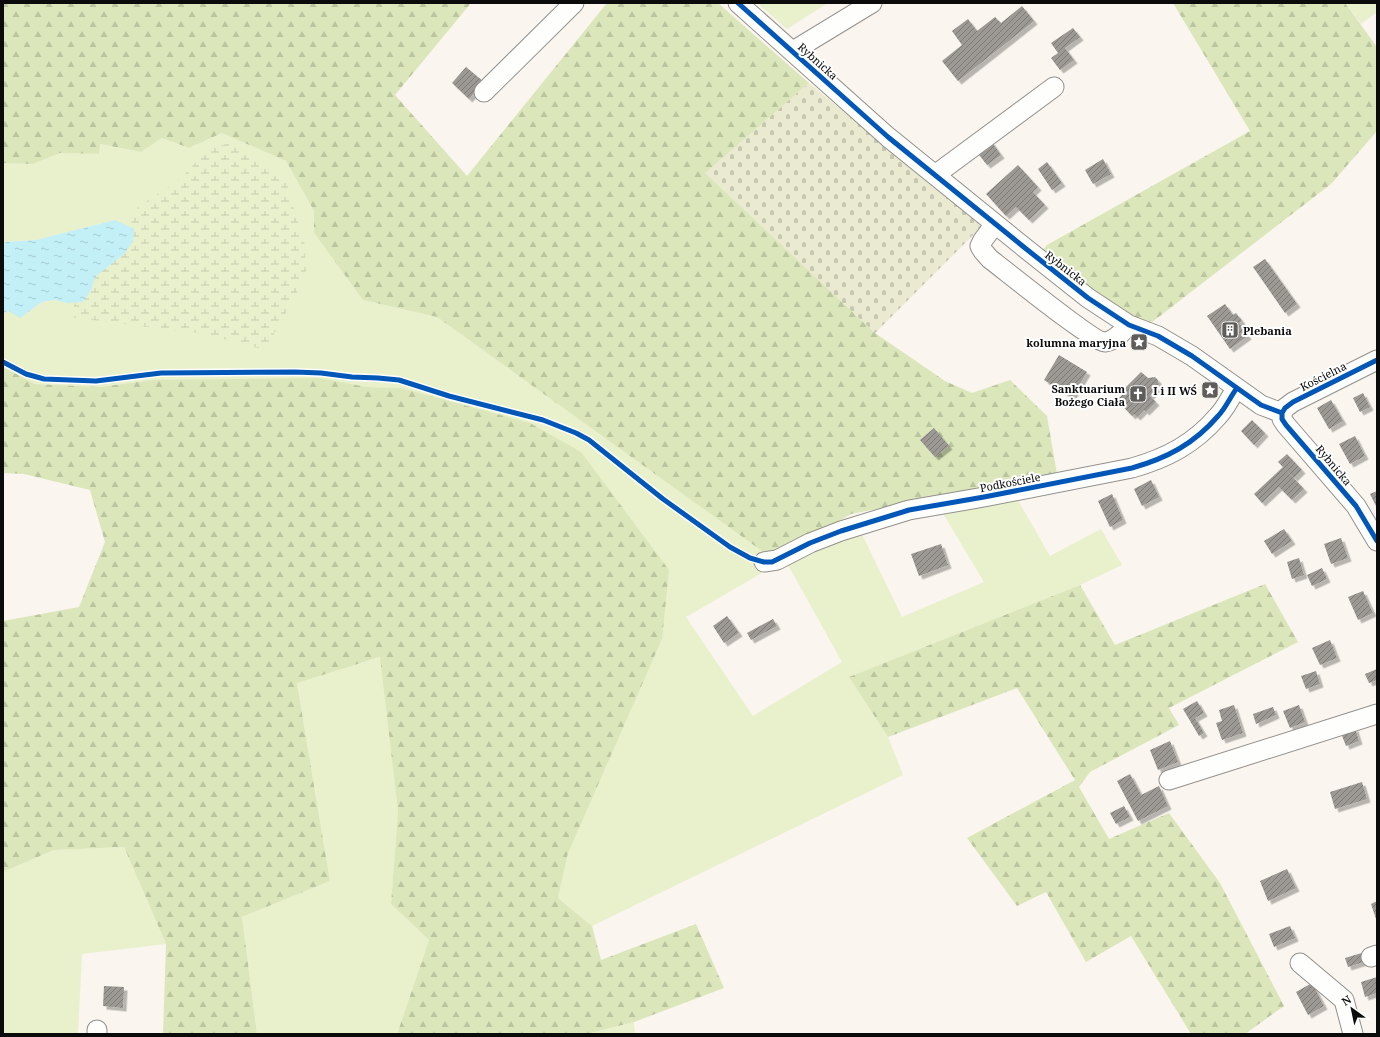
<svg xmlns="http://www.w3.org/2000/svg" width="1380" height="1037" font-family="'Noto Serif',serif">
  <style>
    .grass { fill: #e9f0cc }
    .forest { fill: url(#forest-firs) }
    .wetland { fill: url(#wetland-marsh) }
    .cemetery { fill: url(#cemetery-stones) }
    .water { fill: url(#water-ripples) }
    .building { fill: url(#building-hatch); filter: url(#shadow) }
    .lines { fill: none; stroke-linecap: round; stroke-linejoin: round }
    .minor-casing { stroke: #93908d; stroke-width: 21 }
    .minor { stroke: #fefefc; stroke-width: 19 }
    .cycleway-casing { stroke: #fff; stroke-width: 8 }
    .cycleway { stroke: #0057b8; stroke-width: 5 }
    .labels { text-anchor: middle; dominant-baseline: central; stroke-width: 4; stroke-linejoin: round; paint-order: stroke }
    .street-label { font-size: 11px; fill: #0b0b0b; stroke: #fff }
    .poi-label { font-size: 11px; font-weight: bold; fill: #0b0b0b; stroke: #fff; text-anchor: end }
  </style>
  <defs>
    <pattern id="forest-firs" width="22" height="20" patternUnits="userSpaceOnUse"><rect width="22" height="20" fill="#dbe7ba"/><path d="M5 1l3.5 6h-7zM16 11l3.5 6h-7z" fill="#bbc59f"/></pattern>
    <pattern id="wetland-marsh" width="20" height="14" patternUnits="userSpaceOnUse"><rect width="20" height="14" fill="#e9f0cc"/><path d="M1 5h8M5 5V1M11 12h8M15 12V8" fill="none" stroke="#c6ccae"/></pattern>
    <pattern id="cemetery-stones" width="16" height="16" patternUnits="userSpaceOnUse"><rect width="16" height="16" fill="#eaead1"/><path d="M2 7V4a2 2 0 0 1 4 0v3zM10 15v-3a2 2 0 0 1 4 0v3z" fill="#c7c7b2"/></pattern>
    <pattern id="water-ripples" width="26" height="14" patternUnits="userSpaceOnUse"><rect width="26" height="14" fill="#c3eff6"/><path d="M2 4q2-2 4 0t4 0M15 11q2-2 4 0t4 0" fill="none" stroke="#a6ccd2"/></pattern>
    <pattern id="building-hatch" width="6" height="6" patternUnits="userSpaceOnUse"><rect width="6" height="6" fill="#9c9894"/><path d="M-1 1l2-2M0 6l6-6M5 7l2-2" fill="none" stroke="#7d7a77"/></pattern>
    <filter id="shadow"><feDropShadow dx="3.5" dy="3.5" stdDeviation="0" flood-color="#0004"/></filter>
  </defs>
  <rect width="100%" height="100%" fill="#faf5ee"/>
  <path class="grass" d="M757 3H828L787 29Z
    M1345 3H1377V12L1361 24Z
    M222 133 286 161 314 211V233L363 300 437 317 766 554 759 566 762 573 686 617 753 716 842 662 788 565 859 528 902 617 984 582 942 512 1015 495 1050 556 1101 529 1122 565 1080 585 849 677 888 737 903 775 592 926 558 898 568 853 455 403 401 388 152 380 100 387 35 384 3 367V314L8 311H30L42 302 55 300 67 303 115 220 36 240 3 242V163L33 164 60 153 99 154V144L141 152 162 138 189 148Z
    M381 657 398 811 391 904 429 940 397 1034H257L242 917 330 881 297 682Z
    M124 847 166 944 82 954 78 1034H3V872L54 850Z
    M634 1022 635 1034H587Z"/>
  <path class="forest" d="M3 3H471L395 95 467 176 607 3H718L809 83 706 173 875 333 945 381 972 393 1010 380 1047 416 1057 474 851 514 796 547 766 554 437 317 363 300 314 233V211L286 161 222 133 189 148 162 138 141 152 100 144 99 154 60 153 33 164 3 163Z
    M1173 3H1345L1377 47V131L1331 184 1147 326 1038 256 1047 245 1250 131Z
    M3 367 35 384 100 387 152 380 318 378 367 387 401 388 530 423 581 452 669 570 662 639 568 853 558 898 592 926 601 960 696 924 724 988 634 1022 587 1034H397L429 940 391 904 398 811 380 657 297 683 330 881 242 917 257 1034H163L166 944 124 847 54 850 3 872V621L79 607 105 542 90 490 24 474 3 473Z
    M1265 584 1298 642 1169 708 1179 725 1090 772 1079 787 1109 839 1169 813 1220 883 1284 1006 1245 1034H1191L1131 936 1086 962 1046 892 1017 906 967 838 1075 780 1017 688 888 737 849 677 1080 585 1115 645Z"/>
  <path class="wetland" d="M231 143 285 177 305 245 306 276 265 350 204 334 68 317 92 272 119 250 138 207 179 180 209 148Z"/>
  <path class="cemetery" d="M809 83 983 225 875 333 705 173Z"/>
  <path class="water" d="M115 220 134 229 133 241 125 253 95 277 91 290 83 302 67 303 55 300 42 302 20 318 8 311 3 314V242L36 240Z"/>
  <path class="building" d="M1022 6 1034 21 958 81 942 61 962 45 952 31 968 19 977 31 995 17 1001 23Z
    M1073 28 1080 37 1065 48 1074 60 1060 70 1051 58 1058 53 1051 43Z
    M466 67 484 82 469 99 452 83Z
    M991 141 1001 155 987 165 976 151Z
    M1103 159 1111 174 1093 184 1085 170Z
    M1047 162 1062 183 1052 190 1038 169Z
    M1018 165 1038 187 1033 192 1045 205 1029 220 1016 207 1006 216 986 194Z
    M1265 259 1297 304 1285 313 1253 267Z
    M1225 304 1233 315 1236 313 1242 321 1239 323 1248 336 1230 349 1207 316Z
    M1059 355 1087 372 1072 397 1044 380Z
    M1141 372 1148 378 1155 377 1158 380 1159 387 1150 396 1156 402 1146 412 1144 410 1137 417 1134 414 1132 416 1117 400 1126 391 1124 389Z
    M1363 393 1370 407 1360 412 1353 398Z
    M1331 400 1343 421 1329 429 1317 408Z
    M1252 420 1265 433 1254 445 1241 431Z
    M934 428 949 446 935 457 920 440Z
    M1355 436 1365 456 1350 464 1339 444Z
    M1287 454 1302 470 1294 478 1278 462Z
    M1283 467 1304 489 1292 500 1279 487 1262 503 1254 494Z
    M1151 480 1159 497 1142 506 1134 489Z
    M1377 491V508L1370 494Z
    M1112 494 1123 520 1110 527 1098 501Z
    M1284 529 1292 541 1272 554 1264 541Z
    M1341 538 1348 558 1331 564 1324 544Z
    M941 544 948 565 919 576 911 554Z
    M1299 558 1304 575 1292 579 1287 562Z
    M1322 568 1327 579 1312 586 1307 575Z
    M1363 591 1373 613 1358 620 1348 597Z
    M727 616 739 633 724 643 713 626Z
    M773 619 777 626 751 640 747 633Z
    M1330 640 1337 658 1320 665 1312 648Z
    M1377 669V680L1369 683 1365 674Z
    M1316 671 1320 684 1306 689 1301 676Z
    M1197 701 1204 713 1195 718 1204 733 1199 736 1183 709Z
    M1234 705 1243 733 1222 740 1216 723 1222 721 1219 710Z
    M1299 705 1305 722 1290 728 1283 711Z
    M1273 707 1276 715 1256 724 1253 714Z
    M1355 728 1359 741 1346 746 1341 733Z
    M1170 741 1178 762 1158 770 1150 750Z
    M1130 774 1141 795 1159 786 1168 806 1138 821 1117 781Z
    M1362 782 1367 799 1335 809 1330 792Z
    M1124 806 1130 817 1116 824 1110 813Z
    M1287 869 1296 888 1268 901 1260 881Z
    M1377 901V922L1371 904Z
    M1290 926 1295 938 1274 947 1269 934Z
    M1365 952 1367 961 1348 967 1345 958Z
    M1377 977V993L1365 997 1361 982Z
    M1312 983 1324 1006 1308 1015 1296 992Z
    M104 986 124 987 123 1008 103 1006Z"/>
  <g class="lines">
    <defs>
      <path id="minor" d="M738 3 888 137 1025 248 1088 298 1129 325 1158 336 1192 356 1261 405 1282 413
        M793 51 872 3
        M484 92 574 3
        M935 175 1054 87
        M995 224 983 240 980 246 983 251 990 259C1006 271 1093 342 1105 342 1115 341 1122 332 1129 325
        M1282 413V419L1286 425 1356 506 1377 541
        M1282 413 1285 408 1293 402 1377 360
        M764 562 777 560 810 543 841 531 909 510 984 497 1132 468C1167 458 1194 444 1218 416 1226 408 1230 397 1237 388
        M1169 780 1377 714
        M1371 957 1377 955
        M1300 963 1344 1000 1353 1034
        M97 1034V1030"/>
    </defs>
    <use href="#minor" class="minor-casing"/>
    <use href="#minor" class="minor"/>
    <defs>
      <path id="cycleway" d="M738 3 888 137 1025 248 1088 298 1129 325 1158 336 1192 356 1261 405 1282 413
        M3 362 26 374 44 379 96 381 161 373 295 372 321 373 352 377 378 378 399 380 449 396 543 420 576 433 589 440 663 499 730 547 750 558 764 562H772L810 543 841 531 909 510 984 497 1132 468C1167 458 1194 444 1218 416 1226 408 1230 397 1237 388
        M1282 413V419L1286 425 1356 506 1377 541
        M1282 413 1285 408 1293 402 1377 360"/>
    </defs>
    <use href="#cycleway" class="cycleway-casing"/>
    <use href="#cycleway" class="cycleway"/>
  </g>
  <defs>
    <symbol id="building-square" viewBox="-11 -11 22 22"><rect x="-9" y="-9" width="18" height="18" rx="4" fill="#5f5d5a" stroke="#fff"/><path d="M-4-6H4V6H1V3H-1V6H-4ZM-2.5-4.3h1.7v1.8h-1.7ZM.8-4.3h1.7v1.8H.8ZM-2.5-1h1.7V.8h-1.7ZM.8-1h1.7V.8H.8Z" fill="#fff"/></symbol>
    <symbol id="sight-square" viewBox="-11 -11 22 22"><rect x="-9" y="-9" width="18" height="18" rx="4" fill="#5f5d5a" stroke="#fff"/><path d="M0-6L1.8-2.2L6-1.7L2.9 1.2L3.7 5.4L0 3.3L-3.7 5.4L-2.9 1.2L-6-1.7L-1.8-2.2Z" fill="#fff"/></symbol>
    <symbol id="church-square" viewBox="-11 -11 22 22"><rect x="-9" y="-9" width="18" height="18" rx="4" fill="#5f5d5a" stroke="#fff"/><path d="M-1.2-6h2.4v3.5h3.3v2.4h-3.3V6h-2.4V-.1h-3.3v-2.4h3.3Z" fill="#fff"/></symbol>
  </defs>
  <g fill-rule="evenodd">
    <use href="#building-square" x="1220" y="320" width="20" height="20"/>
    <use href="#sight-square" x="1129" y="332" width="20" height="20"/>
    <use href="#sight-square" x="1200" y="380" width="20" height="20"/>
    <use href="#church-square" x="1128" y="384" width="20" height="20"/>
  </g>
  <g class="labels">
    <g class="street-label">
      <text transform="translate(818 61) rotate(42)">Rybnicka</text>
      <text transform="translate(1066 268) rotate(38)">Rybnicka</text>
      <text transform="translate(1323 376) rotate(-27)">Kościelna</text>
      <text transform="translate(1334 465) rotate(50)">Rybnicka</text>
      <text transform="translate(1010 482) rotate(-11)">Podkościele</text>
    </g>
    <g class="poi-label">
      <text x="1243" y="330" text-anchor="start">Plebania</text>
      <text x="1126" y="342">kolumna maryjna</text>
      <text x="1125" y="388">Sanktuarium<tspan x="1125" dy="13">Bożego Ciała</tspan></text>
      <text x="1197" y="390">I i II WŚ</text>
    </g>
  </g>
  <rect width="1380" height="1037" fill="none" stroke="#0b0b0b" stroke-width="8"/>
  <g transform="translate(1352 1009) rotate(327)" stroke="#ffffff" stroke-width="3" paint-order="stroke">
  <path d="M0-3L7 15L0 10L-7 15Z" fill="#0b0b0b"/>
  <text y="-6" font-size="11" font-weight="bold" text-anchor="middle" fill="#0b0b0b">N</text>
  </g>
</svg>
